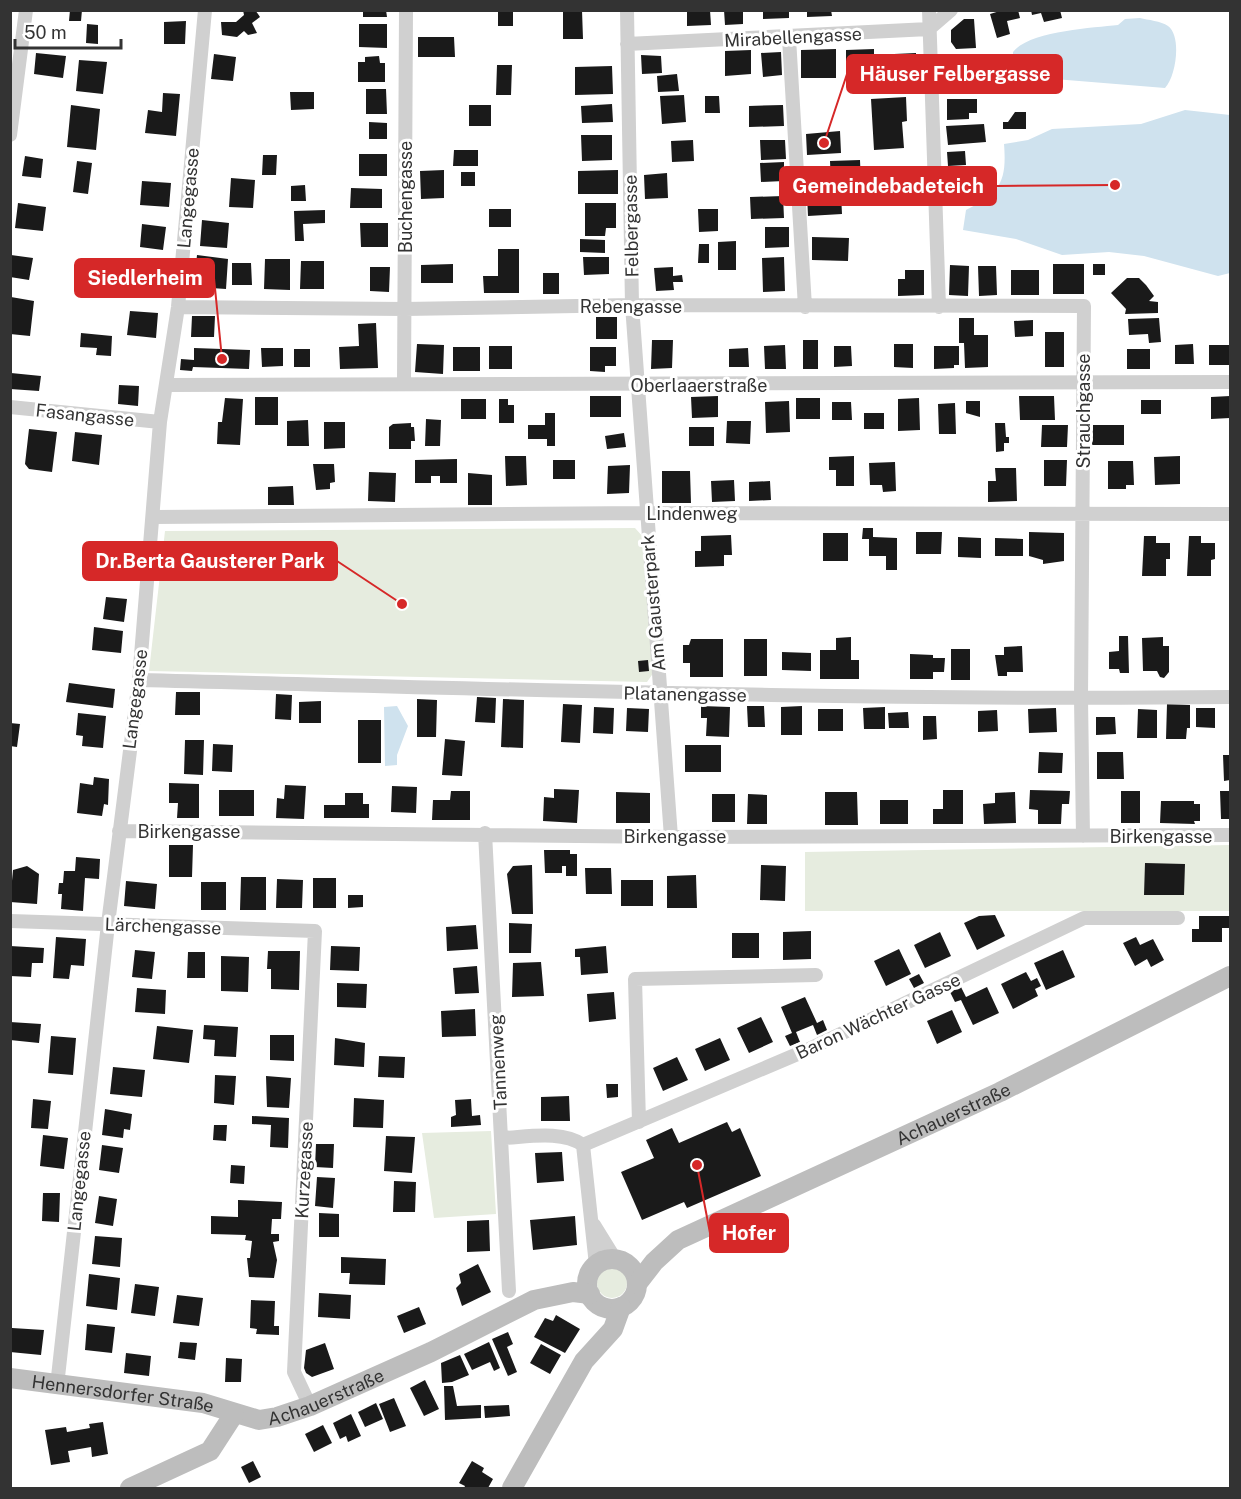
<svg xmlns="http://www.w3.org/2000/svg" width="1241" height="1499" font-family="'Public Sans',sans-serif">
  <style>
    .green { fill: #e6ecdf }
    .water { fill: #cfe2ee }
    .building { fill: #1a1a1a }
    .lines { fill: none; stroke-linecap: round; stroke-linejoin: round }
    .street { stroke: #d0d0d0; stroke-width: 14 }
    .secondary { stroke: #bdbdbd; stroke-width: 20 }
    .labels { text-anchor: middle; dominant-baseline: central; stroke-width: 6; stroke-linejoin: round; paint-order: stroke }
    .street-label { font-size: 18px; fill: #333; stroke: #fff }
    .leader { fill: none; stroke: #d62828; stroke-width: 2 }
    .callout-dot { fill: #d62828; stroke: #fff; stroke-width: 2 }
    .callout { fill: #d62828; stroke: #d62828; stroke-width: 2 }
    .callout-label { font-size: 20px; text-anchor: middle; font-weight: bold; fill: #fff }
  </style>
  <rect width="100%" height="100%" fill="#fff"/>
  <path class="green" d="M635 528 644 538 654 672 647 682 149 671 165 531Z
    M1230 845V911H805V852Z
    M491 1131 496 1214 434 1218 422 1133Z
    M597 1283a15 15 0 1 1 30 0a15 15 0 1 1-30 0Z"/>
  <path class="water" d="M1140 18C1148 20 1161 21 1168 26 1182 36 1176 77 1165 88L1030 77 1013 62V52C1029 31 1092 28 1118 25L1125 19Z
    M1185 110 1230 115V273L1218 276 1144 256 1109 252 1062 255 1016 239 963 230 966 210C1000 193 1007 182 1004 144L1028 140 1052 129 1141 124Z
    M397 706 408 726 397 755V765L385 766 384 707Z"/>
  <path class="building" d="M70 10H82L81 21H69Z
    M243 10H255L258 14 260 17 252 23 257 33 248 35 244 31 237 37 222 35 221 22H236L244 15Z
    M363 10H386L387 17H363Z
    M498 10H513V26H498Z
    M563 10H582L583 39H563Z
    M687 10H710L711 25 687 26Z
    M724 10H743V24L725 25Z
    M763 10H789V18L763 19Z
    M807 10H831L832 16 807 17Z
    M1003 10H1018L1020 18 1007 21 1010 34 997 38 990 14Z
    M1031 10H1060L1062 18 1044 22 1041 13 1032 15Z
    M964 19H974L976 48 956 49 951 42V30Z
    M186 21 185 44H164V22Z
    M87 24 98 25V44L86 43Z
    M359 24H387V48L359 47Z
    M418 37H454L455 57H418Z
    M836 49V78H801V50Z
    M874 49V72L858 73V78H846V50Z
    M751 50V74L725 76V51Z
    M781 52 782 75 763 77 761 53Z
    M36 53 66 56 63 78 34 74Z
    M916 53 917 77H895L894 54Z
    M214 54 236 57 233 81 211 79Z
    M641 55 661 56 662 73 642 74Z
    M379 56 380 63H385V82H358V62H365V57Z
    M79 60 107 62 103 94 76 91Z
    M497 65H512L511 95H496Z
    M612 66 613 94 575 95V67Z
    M677 74 679 91 658 92 657 76Z
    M366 89H386L387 114H366Z
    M290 92H314V109L291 110Z
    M163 93 180 94 176 136 145 133 148 110 162 112Z
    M684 95 686 122 662 124 660 96Z
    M705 96H719L720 113H705Z
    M906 97 907 121 902 122 904 148 874 150 871 99Z
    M947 99H977V113H969V119L947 120Z
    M612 104 613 122 582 123 581 106Z
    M71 105 100 109 96 150 67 147Z
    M469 105H491V126H469Z
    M783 105 784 126 749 127V106Z
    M1015 112H1026V129H1003V122H1008Z
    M369 122 387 123V139H369Z
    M984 124 986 142 948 145 946 126Z
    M840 131 841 153 807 155 806 134Z
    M581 135H612V160L582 161Z
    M693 140 694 161 672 162 671 141Z
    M760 140H785L786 159 761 160Z
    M454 150H478V166H453Z
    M965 151 966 165 948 166 947 152Z
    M359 154H387V176H359Z
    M263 155H277L276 175H262Z
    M25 156 43 159 41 178 22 176Z
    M860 160 861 184 831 185 830 161Z
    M77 161 92 163 88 194 73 192Z
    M784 162V181L761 182 760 163Z
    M444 170V198L421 199 420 171Z
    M618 170V194H578V171Z
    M461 172H475V186H461Z
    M667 173 668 198 645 199 644 175Z
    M231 178 255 180 253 208 229 207Z
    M142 181 171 183 169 207 140 205Z
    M305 185 306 201H291V186Z
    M351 188 382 189V208H350Z
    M841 194 842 214 808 216 807 195Z
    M783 196 784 218 751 219 750 197Z
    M18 203 46 207 43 231 15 228Z
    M585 203H616V228H606L605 236H585Z
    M489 209H511V227H489Z
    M698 209H718V231L699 232Z
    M325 210V223L303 224 304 241H295L294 211Z
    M202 220 229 223 227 248 200 246Z
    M360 223H388V247H361Z
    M142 224 166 227 163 250 140 247Z
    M765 227H789V247L765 248Z
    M812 237 849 238 848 261 812 260Z
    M580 239 605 240V253L580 252Z
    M736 241V270H718V242Z
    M699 244H709V263H698Z
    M498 249H519V293H484L483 276H498Z
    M11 255 33 258 29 280 10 277Z
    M197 255 228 259 226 289 211 288 212 275 195 274Z
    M583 257H609V274L584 275Z
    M784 257 785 291 763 292 762 258Z
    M265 259H290V290L264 289Z
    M301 261H324V289H300Z
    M232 263H251L252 285H232Z
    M453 264V283H421V265Z
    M1053 264H1084V294H1053Z
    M1093 264H1105V275H1093Z
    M950 265 969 266 968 296 949 295Z
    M978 266H996L997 295 979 296Z
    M370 267H390L389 292 370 291Z
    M673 267V276L682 275 683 282H673L674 290 656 291 654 268Z
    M905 270H924V295L898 296V279H905Z
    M1011 270H1039V295H1011Z
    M543 273H559V294H543Z
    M1127 278H1139L1146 285 1154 296 1149 301 1158 302V313L1125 314 1126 309 1111 293Z
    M11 297 34 301 30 336 10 334Z
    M130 311 158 313 156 338 127 335Z
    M192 316H215L214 337H191Z
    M596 317H617V339H596Z
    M959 318H974V335H988V367L965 368 964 343H959Z
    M1159 318 1161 342 1149 343 1148 334 1129 335 1128 319Z
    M1033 320V336L1015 337 1014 321Z
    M376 323 378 368 340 369 339 347 359 346 358 324Z
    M1045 332H1064V367H1045Z
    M81 333 112 336 111 356 96 355 97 348 80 347Z
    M652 340H673L672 368 651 369Z
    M803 340H818V369H803Z
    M417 344 444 345 443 374 415 372Z
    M894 344H913V368L894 367Z
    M1193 344 1194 364H1175V345Z
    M785 345 786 369H765L764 346Z
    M1209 345H1229L1230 365H1209Z
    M489 346H512V369H489Z
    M834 346H851L852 366 834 367Z
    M934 346H959V365H954V368L934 369Z
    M453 347H480V371H453Z
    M590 347H616V366H605V372L590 371Z
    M194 348 250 350 249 369 193 367 192 371 180 370 181 359 194 360Z
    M261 348H283V366L262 367Z
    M748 348 749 367H729V349Z
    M294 349H310V367H294Z
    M1127 349H1150V369H1127Z
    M11 373 41 376 39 391 10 389Z
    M119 385 139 386 138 406 118 404Z
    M590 396H621V417H590Z
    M718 396V417L692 418 691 397Z
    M1019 396H1054L1055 420H1020Z
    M1230 396V418L1211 419V397Z
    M255 397H278V425H255Z
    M225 398 243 399 240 445 217 444 218 422H222Z
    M796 398H820V419H796Z
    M919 398 920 430 898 431V399Z
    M461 399H486V419H461Z
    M499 399H508V405H514V423H499Z
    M1141 400H1161V414H1141Z
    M789 401 790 432 766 433 765 402Z
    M966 401H980V417L966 413Z
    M832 402H851L852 420H832Z
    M955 403 956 434H939L938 404Z
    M545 413H555V446H547V439H528V425H545Z
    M864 413H884V429H864Z
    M426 419 441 420 440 446H425Z
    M308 420 309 446H287V421Z
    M727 421H751L750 444 726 443Z
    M324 422H345V448L324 449Z
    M411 423V427H414L415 441H411V449H389V427L393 424Z
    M995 423H1005L1006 437H1009V443H1004V451L996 452Z
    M1042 425H1068L1067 447H1041Z
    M1093 425H1124V445H1092Z
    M689 427H714V446H689Z
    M29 429 57 432 52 472 29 469 25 464Z
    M75 432 102 435 99 465 72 461Z
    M624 433 626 447 607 449 605 436Z
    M505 456H526L527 485 506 486Z
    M854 456V486H836V470H829V457Z
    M1180 456V484L1155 485 1154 457Z
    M457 459V483H440V476H431V483H415V460Z
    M553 460H575V479H553Z
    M1044 460H1067L1066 486H1044Z
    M1108 461H1133L1134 485H1126V489H1108Z
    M895 462 896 491 883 492 882 485H870L869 463Z
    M313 464H334L335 482 330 483V489L316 490Z
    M630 465 629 493 607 494 608 466Z
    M995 468H1016L1017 501 988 502V481H996Z
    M662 471H690L691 503H662Z
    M369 472 396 473 395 502 368 501Z
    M468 473 492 475V505H468Z
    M734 480 735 501 712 502 711 481Z
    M770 481 771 500 749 501V482Z
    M293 486 294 505H268V487Z
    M863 528H873V537L897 538V570H886V556H869V539H862Z
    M916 532H942L941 554H916Z
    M1029 532 1064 533V561L1043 564V560L1029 556Z
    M823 533H848V561H823Z
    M731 535 732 555H724V566L695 567V551H701V536Z
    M1144 536H1156V543H1170V559H1166V576H1142Z
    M1189 536H1201V543H1215V559L1211 560V576H1187Z
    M958 537 981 538V558L958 557Z
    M995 538 1023 539V556H995Z
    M106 597 127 599 124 622 103 619Z
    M94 627 123 631 121 653 92 650Z
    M1119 636H1128L1129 673H1120L1119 669H1109V652L1119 651Z
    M851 637V660H859V679H820V650H836V638Z
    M1163 637V646H1169V672L1164 678 1160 677 1157 671H1143L1142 638Z
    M691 639H723V677H690V663H683V645H689Z
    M744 639H767V676H744Z
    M1022 646 1023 672H1007V676H998L995 655H1004V647Z
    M951 649H970V680H951Z
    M782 652 811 653V671L782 670Z
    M910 654 933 655V658H945L944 672H933V679H910Z
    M648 660 649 671 639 672 638 661Z
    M69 683 115 689 113 708 66 702Z
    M176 692H200V715H175Z
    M276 694 292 695 291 720 275 719Z
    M477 697 496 698 495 723 475 722Z
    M417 699 437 700 436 737H417Z
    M503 699 524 700 523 748 501 747Z
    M321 701V723H299V702Z
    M563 704 582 705 580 743 561 742Z
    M1167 704 1190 705V728H1187L1186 739H1166Z
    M701 706 730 707 729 737 706 736 707 718H701Z
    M747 706H764L765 727H748Z
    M802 706V735H781V707Z
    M594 707 614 708 613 734 593 733Z
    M885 707V729H864L863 708Z
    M627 708 649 709 648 732 626 731Z
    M1056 708 1057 732 1029 733 1028 709Z
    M1196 708H1215V728L1196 727Z
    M818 709H843V731H818Z
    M1138 709 1157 710V738H1137Z
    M997 710 998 731 978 732V711Z
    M908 712 909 728H889L888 713Z
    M78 713 106 716 103 748 82 746 83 736 76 735Z
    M923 716H936L937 739 923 740Z
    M1096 717H1115L1116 734 1096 735Z
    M358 720H381V763H358Z
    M10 723 20 724 17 747 10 746Z
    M445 739 465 741 462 776 442 775Z
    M185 740H204L203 775 184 774Z
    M213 744 233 745 232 772 212 771Z
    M685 745H721V772H685Z
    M1039 752 1063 753 1062 773H1038Z
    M1097 752H1123L1124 779H1097Z
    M1223 755H1230V780L1224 781Z
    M94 777 109 779 108 805 104 804 102 816 77 813 80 783 93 785Z
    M169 783 199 784V818H177L178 803H169Z
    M285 785 306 786 304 819 276 818 277 798 284 799Z
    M392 786 417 787 416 813 391 812Z
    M554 789 579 790 577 823 543 821 544 797 554 798Z
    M219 790H254V816H219Z
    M943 790H963V824H933V809H943Z
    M1030 790 1070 791 1069 804H1062L1061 824H1038V810L1029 809Z
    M451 791H470V820H432L433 800H450Z
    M1121 791H1140V823H1121Z
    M1220 791H1229L1230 819H1221Z
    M616 792 650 793V823H616Z
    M825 792H857L858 825H825Z
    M1015 792 1016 823 984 824 983 804 995 803V793Z
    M345 793H363V804H369V818H324V805H345Z
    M712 794H735V822H712Z
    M748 794 767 795V824H747Z
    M880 800H908V824H880Z
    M1161 801H1194V804H1200V821H1194L1195 824 1160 823Z
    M169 845H193L192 877H169Z
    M544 850H570V854H577V876H566V866H562V873H545Z
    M76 857 100 859 99 879 85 878 83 911 61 909 62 894H58L59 883H63L64 871H75Z
    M1145 863 1185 864 1184 895H1144Z
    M532 865 533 914H512L507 874 513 866Z
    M761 865 786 866 785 901 760 900Z
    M27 866 39 874 37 904 10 902 13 870Z
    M585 868H611L612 894H586Z
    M696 875 697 908H667V876Z
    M241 877H266V910H240Z
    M313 878H336V908H313Z
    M277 879 303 880 302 908H276Z
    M621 880H653V906H621Z
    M126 881 157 884 155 909 124 906Z
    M201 882H226V910H201Z
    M348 895H363V907L348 908Z
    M995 915 1005 936 977 950 964 923 979 916Z
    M1199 916H1229V928H1222V942H1192V929H1199Z
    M509 923 532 924 531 953H509Z
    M476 925 478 949 447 951 446 927Z
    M811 931V959L783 960V932Z
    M940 932 951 956 925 968 914 945Z
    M732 933H759V958H732Z
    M56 937 86 939 84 966 71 965 69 979 53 978Z
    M1136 937 1140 945 1153 939 1164 960 1151 967 1147 959 1135 966 1123 943Z
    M10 946 44 948 43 963H32L31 977 10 976Z
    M331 946 360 947 359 971 330 970Z
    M606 946 608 973 581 975 580 957H575V949Z
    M899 949 911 974 886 986 874 961Z
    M135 950 155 952 152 979 132 977Z
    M1063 950 1075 977 1046 990 1034 963Z
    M268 951H300L299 990 271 989V969H267Z
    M188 952H205V978H187Z
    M221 956 249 957 248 992 221 991Z
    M541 962 544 996 512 997 513 963Z
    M477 966 479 993 455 994 453 968Z
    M1026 972 1031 981 1037 978 1041 986 1035 989 1038 996 1013 1009 1001 984Z
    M919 974 924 983 914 988 909 979Z
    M337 983 367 984 366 1008 337 1007Z
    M961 987 966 997 987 987 999 1013 973 1025 961 1000 955 1002 950 992Z
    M137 988 166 990 165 1014 135 1012Z
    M614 992 616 1019 589 1022 587 994Z
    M805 997 817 1023 823 1020 827 1030 817 1035 813 1025 796 1032 800 1042 790 1046 785 1036 792 1033 781 1007Z
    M475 1009 476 1036 442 1037 441 1011Z
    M952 1010 962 1032 937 1044 927 1021Z
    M761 1017 773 1042 749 1053 737 1028Z
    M10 1022 41 1024 39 1043 10 1040Z
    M204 1025 238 1027 236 1057 214 1056 215 1040 203 1039Z
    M157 1026 193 1030 189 1063 153 1059Z
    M270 1035H294V1061L270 1060Z
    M51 1036 76 1038 73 1075 48 1073Z
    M335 1038 365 1043 364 1067 334 1065Z
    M720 1038 730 1060 705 1071 695 1049Z
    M379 1056 405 1057 404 1078 378 1077Z
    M677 1057 688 1080 663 1091 653 1068Z
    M113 1067 145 1070 142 1097 110 1094Z
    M215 1075 236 1076 234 1105 214 1103Z
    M266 1076 291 1078 289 1108 267 1107Z
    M606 1084H618V1097L607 1098Z
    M569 1096 570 1121H541V1097Z
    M354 1098 384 1100 383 1128 353 1127Z
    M33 1099 51 1101 48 1129 31 1128Z
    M471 1099 472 1116 480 1115 481 1125 451 1127V1117L456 1115 455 1100Z
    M105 1109 132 1114 130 1130 124 1129 123 1138 102 1135Z
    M252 1116 289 1118 288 1148 270 1147 271 1125 252 1124Z
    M727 1122 732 1132 740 1128 761 1176 687 1208 684 1202 642 1220 621 1172 654 1158 646 1140 672 1128 679 1143Z
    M214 1125H227L226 1141 213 1140Z
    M43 1135 68 1138 64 1169 40 1166Z
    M386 1136 415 1137 412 1173 384 1171Z
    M316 1144H334L333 1168 315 1167Z
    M102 1145 123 1148 119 1173 99 1170Z
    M562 1152 564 1181 537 1183 535 1153Z
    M231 1165 245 1166 244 1184 230 1183Z
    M317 1177 335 1178 333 1208 315 1206Z
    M394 1181 416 1182 415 1212H393Z
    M43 1193H60L59 1222 42 1221Z
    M99 1196 117 1199 113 1226 95 1223Z
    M238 1200 282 1202 281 1219H272L271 1234H279V1241L273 1242 277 1260 274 1278 249 1277 247 1258H250L252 1241 245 1240 246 1235 211 1234V1216L238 1217Z
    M319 1213 339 1214V1237H319Z
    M575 1216 577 1245 533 1250 530 1220Z
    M489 1220 490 1251 467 1252V1221Z
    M95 1236 122 1238 120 1267 92 1264Z
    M341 1257 386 1259 385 1285 349 1284 350 1273H341Z
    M478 1264 491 1292 462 1306 456 1288 461 1283 459 1274Z
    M89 1274 120 1278 117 1310 86 1306Z
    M135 1284 159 1287 155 1316 131 1313Z
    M319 1293 351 1295 350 1319 318 1317Z
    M177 1295 203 1298 199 1326 173 1323Z
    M251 1300 275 1301 274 1326H279V1335L256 1334 257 1329 250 1328Z
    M419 1307 426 1324 404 1333 397 1316Z
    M556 1315 580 1329 565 1353 534 1337 545 1318 553 1321Z
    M87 1324 115 1327 112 1353 85 1350Z
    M12 1328 44 1330 41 1355 10 1352Z
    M508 1332 513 1344 507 1347 517 1372 508 1376 492 1339Z
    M180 1342 197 1343 195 1360 178 1358Z
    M489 1342 500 1368 494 1371 490 1362 472 1370 464 1354Z
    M325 1343 334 1369 312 1377 306 1373 304 1368 306 1350Z
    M541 1344 561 1355 550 1374 530 1363Z
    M126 1353 151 1356 149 1376 124 1373Z
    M460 1355 469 1375 452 1382 442 1383 441 1363Z
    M226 1358 242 1359 241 1382H225Z
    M425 1380 439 1409 424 1416 410 1388Z
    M444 1386H453L457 1406 481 1405V1418L445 1420Z
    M394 1398 406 1426 390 1432 379 1404Z
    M376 1403 383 1419 365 1427 358 1412Z
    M509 1405 510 1416 485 1418 484 1406Z
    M351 1414 361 1436 348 1442 346 1436 340 1439 333 1423Z
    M103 1422 108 1454 92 1457 91 1447 68 1451 70 1462 51 1465 45 1430 66 1427 67 1432 90 1428 89 1424Z
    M323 1425 332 1443 314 1452 305 1434Z
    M253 1461 261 1477 249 1483 241 1467Z
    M472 1461 484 1468 482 1472 493 1479 488 1488H464L465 1486 459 1483Z"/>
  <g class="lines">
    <path class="street" d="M627 10 632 305 671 837
      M929 10 939 307
      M789 38 805 307
      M627 44 929 29 951 10
      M10 135 26 10
      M178 307 405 309 632 305 1084 306 1081 698 1083 836
      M404 383 406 10
      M167 385 1230 382
      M10 407 160 422
      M154 517 645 513 1230 514
      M139 680C503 689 866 701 1230 697
      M119 831 671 837 1230 835
      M485 833 509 1291
      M10 921 315 931 294 1372 310 1406
      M639 1122 635 979 816 975
      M502 1138C527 1137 562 1130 583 1145L596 1265
      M583 1145 807 1050 1084 918H1178
      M594 1225 615 1259
      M57 1386 108 924 139 680 160 422 178 307 205 10"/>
    <g class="secondary">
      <circle cx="612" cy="1284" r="25"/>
      <path id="s1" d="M637 1284 654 1262 678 1240 1000 1092 1230 976"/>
      <path id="s2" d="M10 1378 203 1403 259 1420 277 1417 310 1406 431 1352 534 1300 573 1292 590 1294"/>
      <path d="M130 1488 210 1451 234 1414"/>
      <path d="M512 1488 584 1361 613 1329 621 1307"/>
    </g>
  </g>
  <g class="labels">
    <g class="street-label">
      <text transform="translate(793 37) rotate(-3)">Mirabellengasse</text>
      <text transform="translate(405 197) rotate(-90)">Buchengasse</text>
      <text transform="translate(188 198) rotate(-85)">Langegasse</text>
      <text transform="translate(631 226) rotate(-91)">Felbergasse</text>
      <text x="631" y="306">Rebengasse</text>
      <text x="699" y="385">Oberlaaerstraße</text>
      <text transform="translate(1083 411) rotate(-90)">Strauchgasse</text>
      <text transform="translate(85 415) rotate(6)">Fasangasse</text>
      <text x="692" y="513">Lindenweg</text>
      <text transform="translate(653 603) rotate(-95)">Am Gausterpark</text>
      <text transform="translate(685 694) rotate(1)">Platanengasse</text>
      <text transform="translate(135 699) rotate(-83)">Langegasse</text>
      <text x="189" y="831">Birkengasse</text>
      <text x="675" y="836">Birkengasse</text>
      <text x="1161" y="836">Birkengasse</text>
      <text transform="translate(163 926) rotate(2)">Lärchengasse</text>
      <text transform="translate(878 1016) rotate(-25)">Baron Wächter Gasse</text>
      <text transform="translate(498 1062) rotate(-93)">Tannenweg</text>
      <text stroke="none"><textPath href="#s1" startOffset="363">Achauerstraße</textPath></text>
      <text transform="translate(304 1170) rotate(-87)">Kurzegasse</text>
      <text transform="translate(79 1181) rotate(-84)">Langegasse</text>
      <text stroke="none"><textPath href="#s2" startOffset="114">Hennersdorfer Straße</textPath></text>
      <text stroke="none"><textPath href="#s2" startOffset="324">Achauerstraße</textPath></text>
    </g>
  </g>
  <path class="leader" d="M824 143L847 74M1115 185L996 186M222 359L214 278M402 604L337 561M697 1165L710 1233"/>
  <g class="callout-dot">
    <circle cx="824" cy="143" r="6"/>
    <circle cx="1115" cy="185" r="6"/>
    <circle cx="222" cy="359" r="6"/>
    <circle cx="402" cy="604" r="6"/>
    <circle cx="697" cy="1165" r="6"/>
  </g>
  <g class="callout">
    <rect x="847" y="55" width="215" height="38" rx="6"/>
    <rect x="780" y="167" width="216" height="38" rx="6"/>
    <rect x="75" y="259" width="139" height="38" rx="6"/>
    <rect x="83" y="542" width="254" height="38" rx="6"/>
    <rect x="710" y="1214" width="78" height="38" rx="6"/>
  </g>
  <g class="callout-label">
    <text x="955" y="81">Häuser Felbergasse</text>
    <text x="888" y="193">Gemeindebadeteich</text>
    <text x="145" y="285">Siedlerheim</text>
    <text x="210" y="568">Dr.Berta Gausterer Park</text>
    <text x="749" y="1240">Hofer</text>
  </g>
  <rect width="1241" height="1499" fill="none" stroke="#333333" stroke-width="24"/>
  <path d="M15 39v9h106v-9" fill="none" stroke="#333333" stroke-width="3"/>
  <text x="24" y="39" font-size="18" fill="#333333" stroke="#ffffff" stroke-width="4.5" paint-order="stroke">50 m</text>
</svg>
